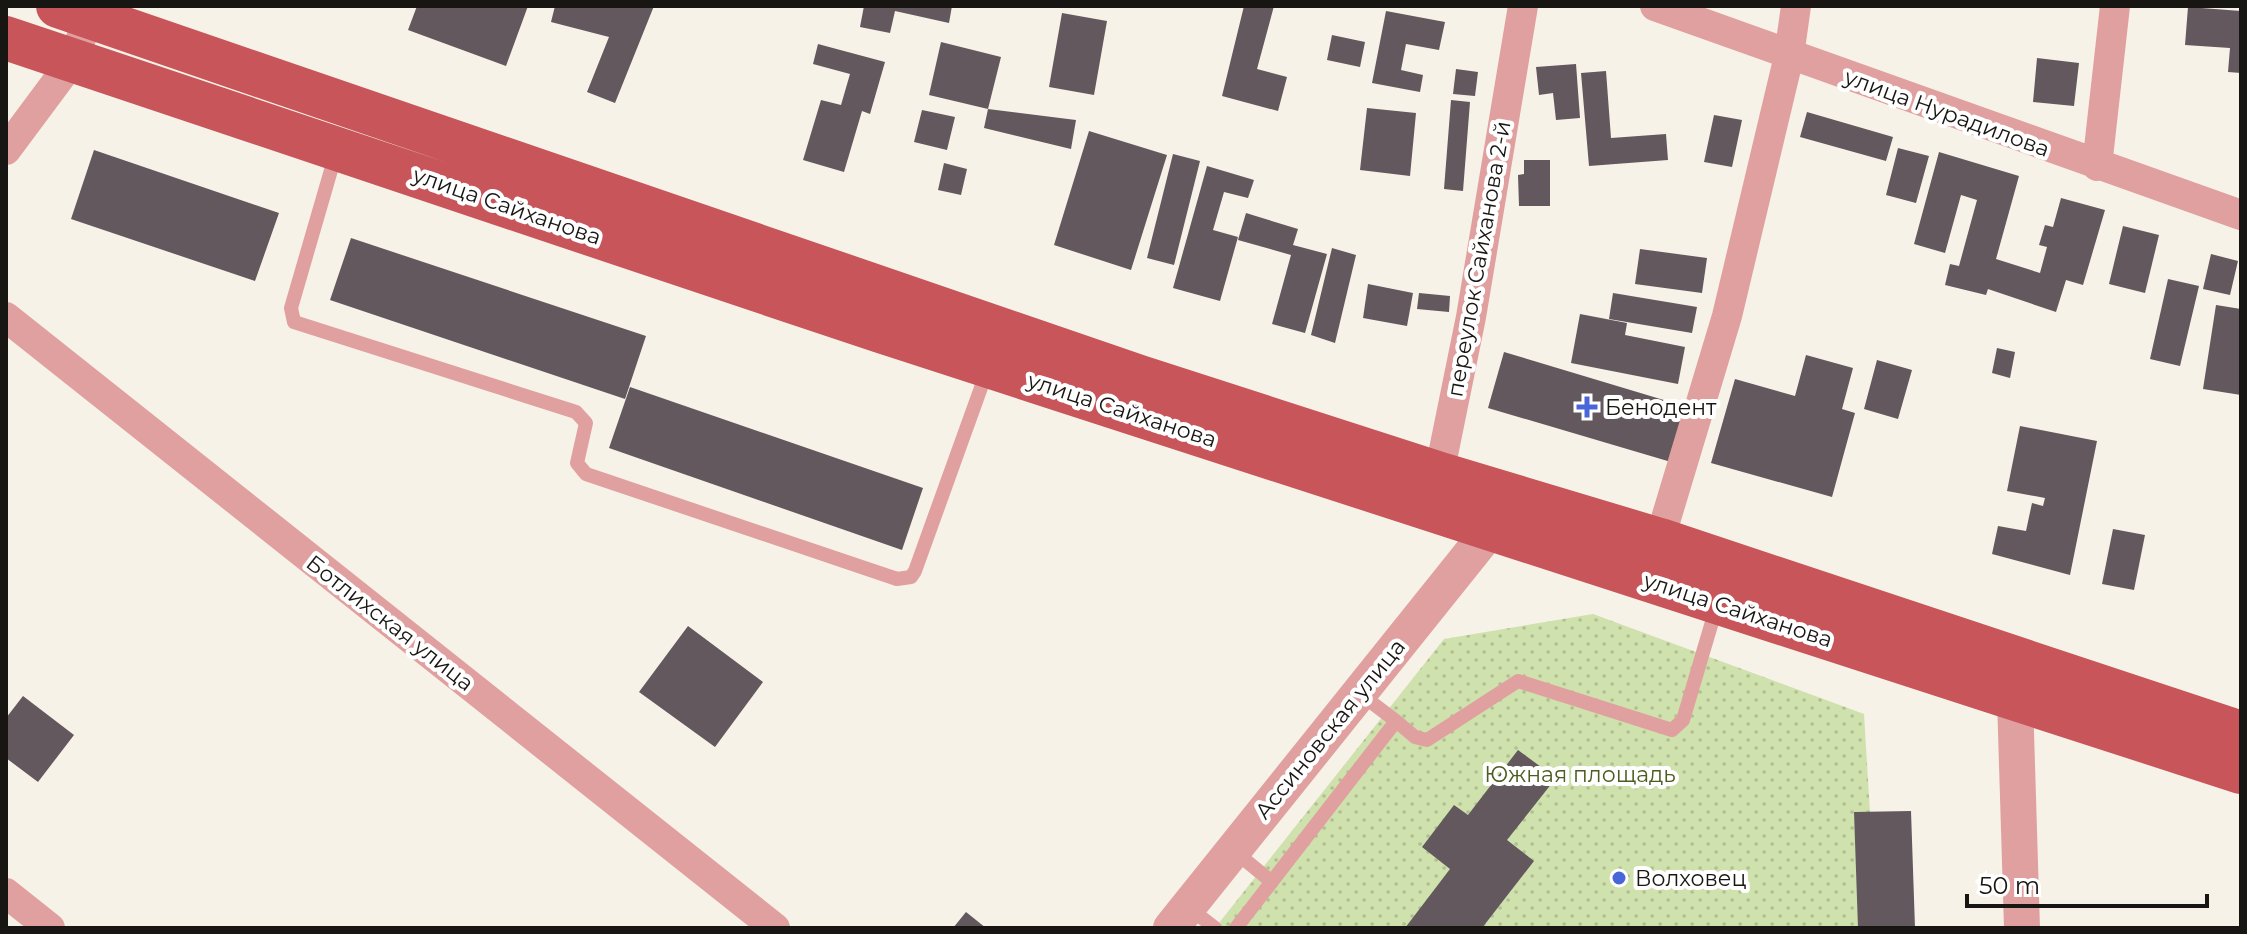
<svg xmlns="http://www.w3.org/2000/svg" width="2247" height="934" font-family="Montserrat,sans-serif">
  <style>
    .grass { fill: url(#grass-dots) }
    .building { fill: #62585e }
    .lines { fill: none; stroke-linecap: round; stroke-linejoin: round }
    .service { stroke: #e1a0a0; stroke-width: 14 }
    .minor { stroke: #e1a0a0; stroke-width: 30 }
    .tertiary { stroke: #e1a0a0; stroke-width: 36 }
    .primary { stroke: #c7555a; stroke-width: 44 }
    .poi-dot { fill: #4966d9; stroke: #fff; stroke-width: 3 }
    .labels { text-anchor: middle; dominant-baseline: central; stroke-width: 8; stroke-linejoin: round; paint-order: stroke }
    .street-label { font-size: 22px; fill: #181612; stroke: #fff }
    .poi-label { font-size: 22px; fill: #181612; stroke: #fff; text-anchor: start }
    .park-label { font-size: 22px; fill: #4d5d22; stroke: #fff }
  </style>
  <defs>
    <pattern id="grass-dots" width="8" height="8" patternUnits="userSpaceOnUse" patternTransform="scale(2)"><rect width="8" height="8" fill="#cfe1ac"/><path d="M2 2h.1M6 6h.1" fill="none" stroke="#b1c093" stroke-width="1.8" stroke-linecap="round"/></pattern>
  </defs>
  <rect width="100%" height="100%" fill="#f7f2e7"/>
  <path class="grass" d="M1593 614 1864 714 1877 928H1215L1444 639Z"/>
  <path class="building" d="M417 6H528L506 66 408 30Z
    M555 6H654L615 103 587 92 609 37 551 22Z
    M864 6H952L949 23 895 11 890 33 860 27Z
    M1244 6H1274L1257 69 1287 77 1278 111 1222 96Z
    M2188 7 2241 11V73L2228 72 2230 48 2185 45Z
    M1386 11 1445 22 1439 50 1406 44 1401 70 1423 75 1420 92 1372 83Z
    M1062 13 1107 21 1094 95 1049 87Z
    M1332 35 1365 42 1360 67 1327 60Z
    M941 42 1001 57 988 109 929 95Z
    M818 44 885 62 870 114 862 111 844 172 803 160 821 100 841 105 850 74 813 64Z
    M2037 58 2079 63 2074 106 2033 102Z
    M1576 64 1580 118 1556 120 1553 93 1539 95 1536 67Z
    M1456 69 1478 72 1475 96 1453 94Z
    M1606 71 1611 138 1666 134 1668 160 1589 166 1581 73Z
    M1451 100 1470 102 1463 191 1444 189Z
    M1367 108 1416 113 1410 176 1360 170Z
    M988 109 1076 120 1071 149 984 128Z
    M922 110 955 117 947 150 914 142Z
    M1807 112 1893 137 1886 161 1800 137Z
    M1714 115 1742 120 1732 167 1704 162Z
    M1089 131 1167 155 1131 270 1054 245Z
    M1898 148 1929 156 1916 203 1886 195Z
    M94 150 279 213 255 281 71 219Z
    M1939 152 2019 176 1996 259 2040 273 2047 247 2039 245 2045 225 2053 227 2061 198 2105 210 2083 285 2066 280 2056 312 1988 289 1986 295 1945 285 1950 264 1959 266 1977 200 1961 195 1945 253 1914 244Z
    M1173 154 1200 161 1174 265 1147 258Z
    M1524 160H1550V206H1519L1518 175 1524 174Z
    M944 163 967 169 961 195 938 190Z
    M1207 166 1254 180 1248 198 1224 192 1213 230 1238 237 1220 301 1173 288Z
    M1246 213 1298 229 1293 245 1327 254 1305 333 1272 324 1291 255 1238 240Z
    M2123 226 2159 235 2145 293 2109 284Z
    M351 238 646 336 625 399 330 300Z
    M1332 248 1356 255 1335 343 1311 335Z
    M1640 249 1707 258 1702 293 1635 284Z
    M2211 254 2238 261 2230 295 2203 289Z
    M2168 279 2199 286 2180 366 2150 359Z
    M1368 284 1413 293 1407 326 1363 318Z
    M1419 293 1450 296 1449 312 1417 309Z
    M1613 293 1697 307 1692 333 1609 319Z
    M2216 305 2241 309V395L2203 389Z
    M1580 314 1627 323 1625 335 1685 347 1678 384 1571 363Z
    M1997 348 2015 352 2010 378 1992 373Z
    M1504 352 1687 407 1671 462 1488 408Z
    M1806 355 1853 368 1842 409 1855 413 1832 497 1711 463 1735 379 1795 396Z
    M1877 360 1912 370 1898 419 1864 409Z
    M630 387 923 488 902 550 609 448Z
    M2020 426 2097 441 2070 575 1992 554 1998 526 2026 531 2032 503 2043 506 2045 498 2007 491Z
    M2113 529 2145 535 2134 590 2102 584Z
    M688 626 763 682 715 747 639 692Z
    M23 696 74 735 38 782 6 758V718Z
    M1518 750 1556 778 1507 840 1534 861 1482 928H1405L1450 869 1422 847 1454 805 1468 815Z
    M1911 811 1915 928H1858L1854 812Z
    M966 912 986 928H953Z"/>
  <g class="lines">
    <path class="service" d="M336 153 291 308 294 322 576 412 586 423 577 463 586 474 897 579 911 577 915 571 987 371
      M1396 721 1415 737 1427 740 1518 681 1672 730 1683 720 1717 605
      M1233 850 1272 882
      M1188 907 1215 928
      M1236 928 1396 721 1359 693"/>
    <path class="minor" d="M1655 6 2241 215
      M6 150 73 60 89 17
      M2097 166 2115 6
      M6 317 775 928
      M1436 489 1471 317 1523 6
      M1655 555 1727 316 1789 56 1796 6
      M6 893 50 928"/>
    <path class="tertiary" d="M1171 928 1490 530
      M2022 928 2015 699 2023 675"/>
    <path class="primary" d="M58 6 1140 377 1440 474 1660 540 2241 733
      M6 38 880 331 2241 772"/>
  </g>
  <g class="poi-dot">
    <path d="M1583 395h8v8h8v8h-8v8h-8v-8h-8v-8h8z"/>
    <circle cx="1619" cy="878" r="8"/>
  </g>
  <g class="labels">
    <g class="street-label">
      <text transform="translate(1947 113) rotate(20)">улица Нурадилова</text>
      <text transform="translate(507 206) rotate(19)">улица Сайханова</text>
      <text transform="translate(1479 259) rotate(-80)">переулок Сайханова 2-й</text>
      <text transform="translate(1122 410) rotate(18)">улица Сайханова</text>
      <text transform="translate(1738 610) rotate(18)">улица Сайханова</text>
      <text transform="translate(390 623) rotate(38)">Ботлихская улица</text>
      <text transform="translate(1330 729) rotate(-51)">Ассиновская улица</text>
    </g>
    <g class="poi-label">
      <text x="1605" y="407">Бенодент</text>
      <text x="1635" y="878">Волховец</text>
    </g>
    <g class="park-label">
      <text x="1580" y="774">Южная площадь</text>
    </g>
  </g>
  <rect width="2247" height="934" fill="none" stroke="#181612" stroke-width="16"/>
  <path d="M1967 894v12h240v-12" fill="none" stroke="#181612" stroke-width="4"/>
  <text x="1979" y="894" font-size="24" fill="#181612" stroke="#ffffff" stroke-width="6" paint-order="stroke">50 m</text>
</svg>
